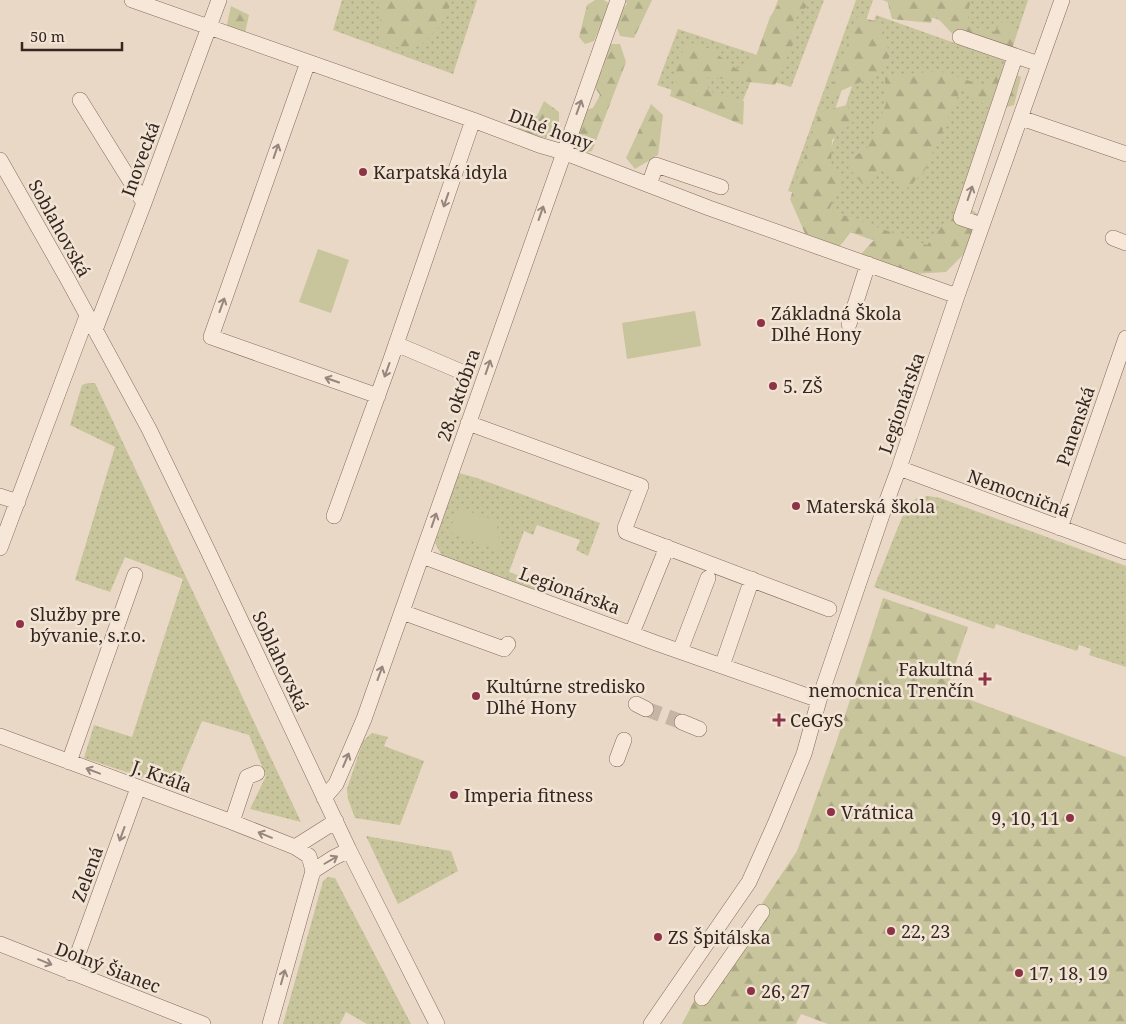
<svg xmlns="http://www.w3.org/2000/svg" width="1126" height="1024" font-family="'Noto Serif',serif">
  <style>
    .grass { fill: url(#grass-dots) }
    .forest { fill: url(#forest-firs) }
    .park { fill: #c8c49b }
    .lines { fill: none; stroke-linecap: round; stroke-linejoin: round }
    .minor-tunnel { stroke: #c6b4a5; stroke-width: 15; stroke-dasharray: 15 8; stroke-linecap: butt }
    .minor-casing { stroke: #846a5d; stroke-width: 16 }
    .minor { stroke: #f6e7d9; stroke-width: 15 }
    .oneway { stroke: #96867c }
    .poi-dot { fill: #8e3346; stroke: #f2e4d5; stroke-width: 2 }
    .labels { text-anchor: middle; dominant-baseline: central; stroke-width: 5; stroke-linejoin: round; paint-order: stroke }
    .street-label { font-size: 18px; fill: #362620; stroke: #f2e4d5 }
    .poi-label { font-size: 18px; fill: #362620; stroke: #f2e4d5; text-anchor: start }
  </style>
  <defs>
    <pattern id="grass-dots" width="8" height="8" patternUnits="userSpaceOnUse" patternTransform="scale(1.25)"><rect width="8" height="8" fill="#c8c49b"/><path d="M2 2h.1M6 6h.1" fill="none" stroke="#aca885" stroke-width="1.8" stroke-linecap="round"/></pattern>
    <pattern id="forest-firs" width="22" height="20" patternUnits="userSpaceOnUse" patternTransform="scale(1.25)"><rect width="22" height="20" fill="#c8c49b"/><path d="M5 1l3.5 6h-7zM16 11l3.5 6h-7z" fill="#aca885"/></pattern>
  </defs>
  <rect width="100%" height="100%" fill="#ead8c6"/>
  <path class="grass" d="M342 0H477L453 74 333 30Z
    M778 0H824L791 87 753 76 738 112 657 85 678 29 757 55Z
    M856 0H873L805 196 788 191Z
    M882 0H1028L1013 46Z
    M876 15 1005 61 940 260 931 261 808 217Z
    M88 383H95L301 822 250 809 266 776 249 735 202 721 174 788 84 758 94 725 132 737 183 579 125 557 110 592 75 580 115 447 70 425 82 385Z
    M459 473 477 478 600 523 588 556 576 550 580 540 537 525 533 535 524 531 509 572 542 584 540 588 534 591 442 556 435 543Z
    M928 496 940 498 1126 566V667L1089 655 1091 649 1079 645 1077 651 996 624 994 629 874 587 907 505 917 498Z
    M372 733 388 737 384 746 424 761 400 825 355 818 348 799 347 789 363 741Z
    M366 836 451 851 458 871 398 904Z
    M328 877 335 878 411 1024H367L346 1012 340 1024H283L323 881Z"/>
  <path class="forest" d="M381 0H453L440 26 421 45 407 49 380 44Z
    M595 0H604L610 4 594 41 585 44 579 37 587 5Z
    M625 0H652L634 38 620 36 614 19 627 4Z
    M782 0H801L807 6 793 21 798 33 775 85 708 77V91L744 101 743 125 670 96 679 58 688 42 710 49 738 70 755 59 770 17Z
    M887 0H971L968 11V25L993 33 1004 20 1016 26 1012 52 959 41 933 13 931 23 892 19Z
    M231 6 249 15 244 37 226 29Z
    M857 17 881 22 890 56 877 75 829 96Z
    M606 44H620L626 62 592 151 580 154 569 145 581 111 593 108 600 95 591 82 603 69Z
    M1003 68 1021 77 1014 105 993 111 962 87 924 172 905 190 879 168 863 185 845 163 868 147 886 104 885 76 939 71 985 86Z
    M544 101 559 112V132L546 138 518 132 519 114 537 116Z
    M651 104 663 115 658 155 635 169 626 158Z
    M847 105 853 122 832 140 831 167 842 180 829 210 927 245 948 219 963 203 979 215 972 246 946 272 882 276 861 254 874 240 851 232 830 258 814 254 790 199 820 112Z
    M883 598 968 627 946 691 1126 757V1024H828L801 1014 796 1024H682L702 986 751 920 797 851 836 743Z"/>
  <path class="park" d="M318 249 349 260 331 313 299 302Z
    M695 311 701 346 627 359 622 323Z
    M458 508 495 520 498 530 499 551 449 532Z"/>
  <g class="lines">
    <path class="minor-tunnel" d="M646 709 682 722"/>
    <defs>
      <path id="minor" d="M132 0 473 120 539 145 563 152 709 208 957 296
        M960 37 1039 64
        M308 62 211 337 378 396
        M80 100 144 203
        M1021 118 1126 154
        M0 160 67 278 149 429 208 551 349 850 437 1024
        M649 185 656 165 721 187
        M982 225 961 218 1015 57
        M1113 238 1126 243
        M849 324 868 264
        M95 330 144 203 219 0
        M396 344 462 372
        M468 423 641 486 625 528 626 532 829 609
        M899 468 1126 552
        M0 496 18 502
        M334 516 391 359 473 120
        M1060 528 1126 338
        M0 548 87 316
        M422 556 656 643 819 700
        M402 612 504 649 508 644
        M632 633 667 547
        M680 651 708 578
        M722 666 752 579
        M636 704 646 709
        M682 722 699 729
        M0 736 232 822 295 847 309 856 313 871 270 1024
        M617 759 624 740
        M69 762 135 575
        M324 798 336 784 364 719 618 0
        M232 822 247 777 257 773
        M295 847 336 821
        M313 871 333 858 349 850
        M0 944 203 1024
        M71 973 138 788
        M702 998 762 912
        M651 1024 749 882 775 824 804 754 819 700 886 503 899 468 957 296 1062 0"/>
    </defs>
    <use href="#minor" class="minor-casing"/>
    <use href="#minor" class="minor"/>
  </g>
  <defs><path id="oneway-shaft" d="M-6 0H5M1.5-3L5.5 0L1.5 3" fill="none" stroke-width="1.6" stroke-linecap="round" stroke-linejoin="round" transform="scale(1.25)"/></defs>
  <g class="oneway">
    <use href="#oneway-shaft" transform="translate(579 107) rotate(-70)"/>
    <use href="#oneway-shaft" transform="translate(276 151) rotate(-71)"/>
    <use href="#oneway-shaft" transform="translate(970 193) rotate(-71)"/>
    <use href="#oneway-shaft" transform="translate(446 200) rotate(109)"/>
    <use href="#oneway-shaft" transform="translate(541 213) rotate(-71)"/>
    <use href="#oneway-shaft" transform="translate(222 305) rotate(-70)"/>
    <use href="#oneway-shaft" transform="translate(488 367) rotate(-71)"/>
    <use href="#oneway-shaft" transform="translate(387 370) rotate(110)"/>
    <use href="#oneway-shaft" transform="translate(332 380) rotate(-161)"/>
    <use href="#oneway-shaft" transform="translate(434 520) rotate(-71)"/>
    <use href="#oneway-shaft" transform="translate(380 673) rotate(-70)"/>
    <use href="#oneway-shaft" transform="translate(346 760) rotate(-67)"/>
    <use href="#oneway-shaft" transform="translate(93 771) rotate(-159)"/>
    <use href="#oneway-shaft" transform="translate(122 834) rotate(110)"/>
    <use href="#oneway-shaft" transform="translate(265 835) rotate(-158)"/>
    <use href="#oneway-shaft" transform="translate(331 860) rotate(-30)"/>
    <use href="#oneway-shaft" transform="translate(45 962) rotate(22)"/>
    <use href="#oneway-shaft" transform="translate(283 977) rotate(-74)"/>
  </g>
  <g class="poi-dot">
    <circle cx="363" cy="172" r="5"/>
    <circle cx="761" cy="323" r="5"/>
    <circle cx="773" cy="386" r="5"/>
    <circle cx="796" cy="506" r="5"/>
    <circle cx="20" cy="624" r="5"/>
    <path d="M982.5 671.5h5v5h5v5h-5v5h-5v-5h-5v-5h5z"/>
    <circle cx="476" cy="696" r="5"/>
    <path d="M776.5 712.5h5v5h5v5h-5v5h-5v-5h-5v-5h5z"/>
    <circle cx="454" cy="795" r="5"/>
    <circle cx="831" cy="812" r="5"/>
    <circle cx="1070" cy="818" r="5"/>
    <circle cx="891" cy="931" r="5"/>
    <circle cx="658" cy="937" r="5"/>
    <circle cx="1019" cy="973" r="5"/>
    <circle cx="751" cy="991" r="5"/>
  </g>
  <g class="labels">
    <g class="street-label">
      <text transform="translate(551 129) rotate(20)">Dlhé hony</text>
      <text transform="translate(140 159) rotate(-70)">Inovecká</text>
      <text transform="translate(60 228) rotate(61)">Soblahovská</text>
      <text transform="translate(458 395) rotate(-71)">28. októbra</text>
      <text transform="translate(901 403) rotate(-71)">Legionárska</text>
      <text transform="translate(1075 426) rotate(-71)">Panenská</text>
      <text transform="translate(1019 493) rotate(20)">Nemocničná</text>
      <text transform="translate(570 590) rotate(20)">Legionárska</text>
      <text transform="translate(281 661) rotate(65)">Soblahovská</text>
      <text transform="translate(162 776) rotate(20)">J. Kráľa</text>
      <text transform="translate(87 874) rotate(-70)">Zelená</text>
      <text transform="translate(108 967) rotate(21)">Dolný Šianec</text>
    </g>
    <g class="poi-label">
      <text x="373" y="172">Karpatská idyla</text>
      <text x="771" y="313">Základná Škola<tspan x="771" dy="21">Dlhé Hony</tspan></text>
      <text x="783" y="386">5. ZŠ</text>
      <text x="806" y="506">Materská škola</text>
      <text x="30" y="614">Služby pre<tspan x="30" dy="21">bývanie, s.r.o.</tspan></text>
      <text x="974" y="669" text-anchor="end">Fakultná<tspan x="974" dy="21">nemocnica Trenčín</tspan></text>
      <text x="486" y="686">Kultúrne stredisko<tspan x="486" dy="21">Dlhé Hony</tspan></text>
      <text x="790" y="720">CeGyS</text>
      <text x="464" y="795">Imperia fitness</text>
      <text x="841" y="812">Vrátnica</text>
      <text x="1060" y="818" text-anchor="end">9, 10, 11</text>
      <text x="901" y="931">22, 23</text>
      <text x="668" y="937">ZS Špitálska</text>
      <text x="1029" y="973">17, 18, 19</text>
      <text x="761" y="991">26, 27</text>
    </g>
  </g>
  <path d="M22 42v8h100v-8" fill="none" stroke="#362620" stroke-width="2.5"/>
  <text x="30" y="42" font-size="15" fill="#362620" stroke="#f2e4d5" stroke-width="4" paint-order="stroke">50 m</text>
</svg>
